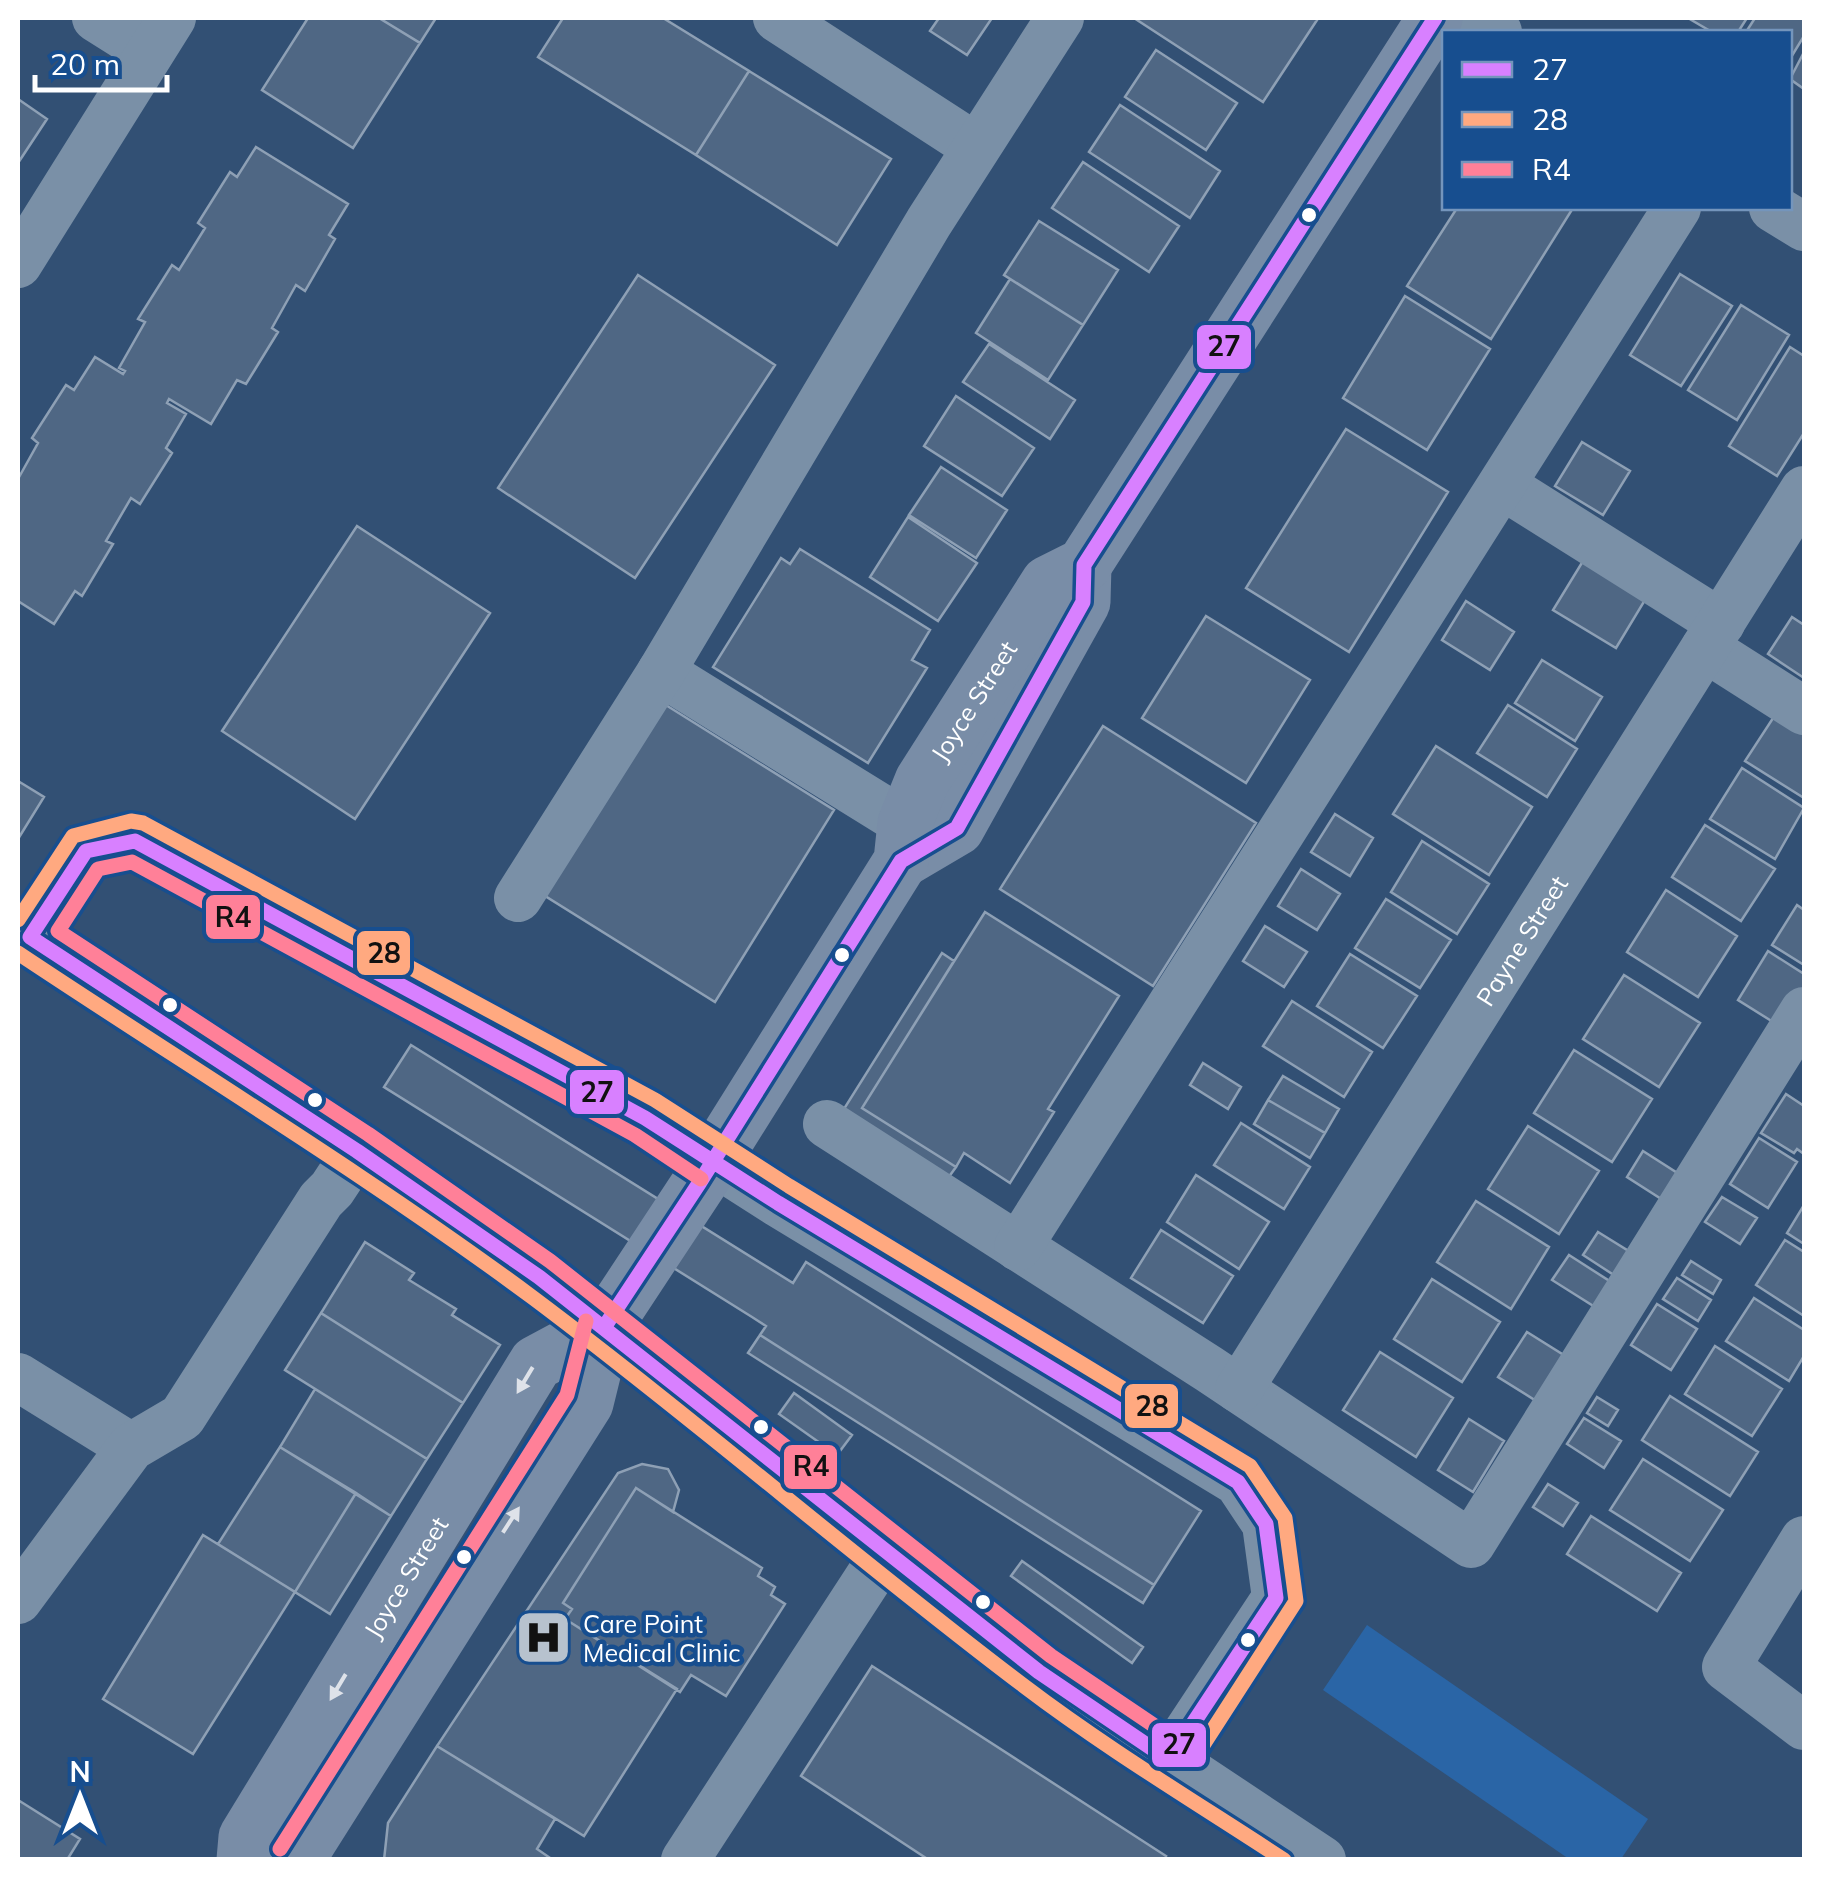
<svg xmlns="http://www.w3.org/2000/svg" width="1822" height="1877" font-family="Mulish,sans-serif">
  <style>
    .green { fill: #2a65a6 }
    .building { fill: #4f6784; stroke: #8ea0b5; stroke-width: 2.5 }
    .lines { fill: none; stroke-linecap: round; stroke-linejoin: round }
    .minor { stroke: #7a90a7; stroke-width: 48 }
    .major { stroke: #798da7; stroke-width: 55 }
    .bus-1-casing { stroke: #174e8f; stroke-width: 22 }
    .bus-2-casing { stroke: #174e8f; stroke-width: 22 }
    .bus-3-casing { stroke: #174e8f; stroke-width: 22 }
    .bus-1 { stroke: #d880ff; stroke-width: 15 }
    .bus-2 { stroke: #ffa980; stroke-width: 15 }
    .bus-3 { stroke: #ff8098; stroke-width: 15 }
    .oneway { fill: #dee2e9 }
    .bus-dot { fill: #fff; stroke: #174e8f; stroke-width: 4 }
    .labels { text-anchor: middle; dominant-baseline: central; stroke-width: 9; stroke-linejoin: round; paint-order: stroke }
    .street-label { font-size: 25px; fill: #fff; stroke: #174e8f }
    .poi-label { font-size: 25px; fill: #fff; stroke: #174e8f; text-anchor: start }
    .line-badge { stroke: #174e8f; stroke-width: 4 }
    .pale-badge-label { font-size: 28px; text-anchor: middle; font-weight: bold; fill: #111 }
  </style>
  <rect width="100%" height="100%" fill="#325074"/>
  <path class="green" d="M1367 1625 1648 1819 1621 1859H1569L1323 1690Z"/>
  <path class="building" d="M308 18H379L420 43 353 148 262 90Z
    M379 18H436L420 43Z
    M563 18H663L749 71 696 155 538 57Z
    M939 18H992L967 55 930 31Z
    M1134 18H1314L1317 20 1263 102Z
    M1688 18H1747L1738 32H1712Z
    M1755 18H1804V36L1790 59V32H1746Z
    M1156 50 1237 103 1206 150 1125 97Z
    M1804 52V89L1790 79Z
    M749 71 891 159 837 245 696 155Z
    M18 99 47 119 18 163Z
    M1120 105 1220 171 1190 218 1089 152Z
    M256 147 348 204 329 235 335 239 305 291 296 285 272 328 278 332 246 384 237 380 211 424 169 399 167 403 186 414 166 448 172 453 140 504 131 498 106 541 113 544 82 596 75 591 54 624 18 601V479L38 443 32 438 66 385 74 390 95 357 123 374 125 371 119 368 145 322 138 319 172 265 179 270 205 228 198 223 230 172 237 177Z
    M1083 162 1179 226 1149 272 1052 208Z
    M1457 208H1573L1491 339 1407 286Z
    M1039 221 1118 270 1083 325 1004 275Z
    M1680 274 1732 306 1681 386 1630 355Z
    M638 275 775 365 635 578 498 488Z
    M1010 279 1083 325 1048 380 976 333Z
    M1405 296 1490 349 1427 450 1343 398Z
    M1741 305 1789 335 1737 420 1688 390Z
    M989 344 1075 400 1050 439 963 382Z
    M1790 347 1804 356V433L1777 476 1729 446Z
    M956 396 1034 448 1002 496 924 446Z
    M1346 429 1448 492 1349 652 1246 588Z
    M1582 442 1630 471 1603 515 1555 486Z
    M941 467 1007 510 976 558 909 515Z
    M908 517 977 563 938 621 870 577Z
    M357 526 490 613 355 819 222 731Z
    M800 549 930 630 912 660 927 668 868 763 713 667 781 558 790 564Z
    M1583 561 1645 600 1616 648 1553 610Z
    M1466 601 1514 632 1490 670 1442 640Z
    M1206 616 1310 680 1246 783 1142 718Z
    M1792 617 1804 625V678L1768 654Z
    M1542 660 1602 697 1575 741 1515 703Z
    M661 702 834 810 715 1002 542 894Z
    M1508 705 1577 749 1547 797 1477 753Z
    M1777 712 1804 730V798L1745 761Z
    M1103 726 1256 823 1153 986 1000 889Z
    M1436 746 1532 807 1489 875 1393 814Z
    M1742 768 1804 808 1775 859 1710 819Z
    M18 781 44 797 18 839Z
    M1335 814 1373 838 1350 876 1311 852Z
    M1705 825 1775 869 1741 921 1672 877Z
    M1422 841 1489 884 1457 934 1391 892Z
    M1301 869 1340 894 1317 930 1278 906Z
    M1666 890 1737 936 1698 997 1627 952Z
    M1386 899 1451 940 1420 988 1355 948Z
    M1797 905 1804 910V965L1772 945Z
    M985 912 1119 996 1048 1109 1054 1112 1010 1183 964 1153 956 1167 862 1108Z
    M1265 926 1307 952 1284 987 1243 961Z
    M1768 951 1804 974V990L1781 1027 1738 1000Z
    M942 953 954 961 862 1108 956 1167 948 1178 842 1112Z
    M1350 954 1417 996 1383 1048 1317 1006Z
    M1624 975 1700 1023 1659 1087 1583 1039Z
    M1292 1001 1372 1052 1344 1097 1263 1046Z
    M411 1045 793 1283 806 1262 1201 1511 1154 1585 760 1335 766 1326 752 1317 384 1087Z
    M1574 1050 1652 1099 1612 1162 1534 1113Z
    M1203 1063 1241 1087 1228 1109 1190 1085Z
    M1283 1076 1339 1109 1325 1133 1268 1100Z
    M1786 1094 1804 1106V1154L1797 1149 1794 1153 1761 1133Z
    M1268 1100 1325 1133 1310 1158 1254 1124Z
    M1241 1123 1310 1167 1284 1209 1214 1165Z
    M1528 1126 1599 1171 1559 1234 1488 1189Z
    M1759 1138 1797 1162 1768 1208 1730 1184Z
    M1643 1151 1682 1176 1666 1202 1627 1177Z
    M1196 1175 1269 1222 1239 1269 1167 1222Z
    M1722 1197 1757 1218 1740 1244 1705 1222Z
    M1476 1201 1549 1247 1511 1309 1437 1262Z
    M1804 1205V1244L1787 1233Z
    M1161 1230 1233 1276 1203 1323 1131 1278Z
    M1598 1232 1635 1255 1620 1279 1583 1255Z
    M1785 1240 1804 1252V1316L1756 1285Z
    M365 1242 414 1273 409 1280 456 1309 452 1315 500 1345 463 1403 321 1313Z
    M1569 1255 1611 1282 1595 1307 1552 1280Z
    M1691 1261 1721 1280 1713 1294 1682 1275Z
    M1677 1278 1711 1300 1698 1321 1663 1299Z
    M1432 1279 1500 1322 1462 1382 1394 1339Z
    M1754 1298 1804 1330V1356L1789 1381 1726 1341Z
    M1657 1304 1697 1329 1671 1370 1631 1345Z
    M321 1313 463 1403 427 1459 285 1370Z
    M1527 1332 1570 1359 1541 1404 1498 1377Z
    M760 1335 1154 1585 1143 1603 748 1353Z
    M1715 1346 1782 1389 1752 1436 1685 1394Z
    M1380 1352 1453 1398 1416 1457 1343 1410Z
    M315 1389 427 1459 391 1516 280 1447Z
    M794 1393 852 1435 837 1455 779 1414Z
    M1670 1396 1758 1452 1730 1496 1642 1440Z
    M1597 1397 1618 1410 1608 1426 1587 1413Z
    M1584 1418 1621 1441 1604 1468 1567 1444Z
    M1469 1419 1504 1441 1473 1492 1438 1470Z
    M280 1447 356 1493 295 1592 218 1544Z
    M1643 1459 1723 1510 1690 1561 1610 1510Z
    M642 1464 668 1469 679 1490 673 1512 636 1488 563 1603 572 1609 565 1619 677 1689 584 1836 437 1746 618 1473Z
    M1548 1484 1578 1503 1563 1526 1533 1507Z
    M636 1488 762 1568 758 1576 775 1587 771 1595 785 1604 726 1696 691 1675 680 1692 565 1619 572 1609 563 1603Z
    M356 1493 391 1516 330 1614 295 1592Z
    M1591 1516 1681 1573 1657 1611 1567 1554Z
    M203 1535 295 1592 193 1754 103 1699Z
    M1022 1561 1143 1647 1132 1663 1011 1576Z
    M872 1666 1166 1856 1163 1860H929L801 1776Z
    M437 1746 555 1819 537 1849 553 1860H384L388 1823Z
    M18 1800 80 1839 67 1860H18Z"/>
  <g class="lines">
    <g class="minor">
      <path d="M96 18 150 52"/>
      <path d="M777 18 976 147"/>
      <path d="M1475 18 1498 32"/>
      <path d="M1773 208 1804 227"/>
      <path d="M18 264 172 18"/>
      <path d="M1503 486 1721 623"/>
      <path d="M1705 648 1804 711"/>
      <path d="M661 672 905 823"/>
      <path d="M518 898 661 672 929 222 1060 18"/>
      <path d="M18 930 357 1151 524 1266 605 1326 1039 1672 1322 1860"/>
      <path d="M30 937 86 851 135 841 645 1118 778 1203 1238 1482 1266 1524 1276 1598 1169 1760"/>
      <path d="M827 1124 1209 1369 1471 1544 1804 1011"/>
      <path d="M1018 1247 1677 208"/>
      <path d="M18 1377 131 1447"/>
      <path id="s1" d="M1239 1389 1804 490"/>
      <path d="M1804 1540 1726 1667 1804 1726"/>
      <path d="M18 1600 131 1447 182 1417 321 1200 332 1189 357 1151"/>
      <path d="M685 1860 886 1551"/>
    </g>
    <g class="major">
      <path d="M901 861 957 828 1083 602 1084 565"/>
      <path id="s2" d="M244 1860 246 1837 536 1363 605 1326"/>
      <path id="s3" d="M297 1860 586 1403 605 1326 700 1182 901 861 905 823 922 781 1048 583 1084 565 1435 18"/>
    </g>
    <defs>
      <path id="bus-1" d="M135 841 645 1118 778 1203 1238 1482 1266 1524 1276 1598 1169 1760 1039 1672 539 1277 357 1151 30 937 86 851Z
        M605 1326 700 1182 901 861 957 828 1083 602 1084 565 1435 18"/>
      <path id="bus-2" d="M18 920 73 836 131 821 143 823 655 1100 789 1186 1250 1466 1285 1518 1296 1601 1196 1756
        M18 953C189 1067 366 1174 532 1297 699 1422 857 1560 1024 1686 1107 1749 1197 1803 1284 1860"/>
      <path id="bus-3" d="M701 1179 635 1135 132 862 98 869 58 931 368 1134 550 1261 1051 1656 1180 1743
        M280 1849 567 1395 586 1321"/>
    </defs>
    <use href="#bus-1" class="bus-1-casing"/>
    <use href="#bus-2" class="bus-2-casing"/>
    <use href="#bus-3" class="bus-3-casing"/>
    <use href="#bus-1" class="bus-1"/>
    <use href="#bus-2" class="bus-2"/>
    <use href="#bus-3" class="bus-3"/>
  </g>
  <defs><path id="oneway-solid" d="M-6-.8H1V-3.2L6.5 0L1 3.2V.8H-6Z" transform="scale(2.5)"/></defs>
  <g class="oneway">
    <use href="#oneway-solid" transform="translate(525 1380) rotate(121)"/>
    <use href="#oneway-solid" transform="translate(511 1520) rotate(-57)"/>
    <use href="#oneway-solid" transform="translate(338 1687) rotate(121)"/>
  </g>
  <defs>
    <symbol id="hospital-square" viewBox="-11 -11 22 22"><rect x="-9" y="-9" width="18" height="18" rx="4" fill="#b7c2ce" stroke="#174e8f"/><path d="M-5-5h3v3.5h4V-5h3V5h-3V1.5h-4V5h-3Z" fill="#111"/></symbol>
  </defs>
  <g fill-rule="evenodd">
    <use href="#hospital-square" x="512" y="1606" width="63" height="63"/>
  </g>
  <g class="bus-dot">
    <circle cx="1309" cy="215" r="9"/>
    <circle cx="842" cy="955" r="9"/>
    <circle cx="170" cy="1005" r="9"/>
    <circle cx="315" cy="1100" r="9"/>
    <circle cx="761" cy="1427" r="9"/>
    <circle cx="464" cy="1557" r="9"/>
    <circle cx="983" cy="1602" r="9"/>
    <circle cx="1248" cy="1640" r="9"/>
  </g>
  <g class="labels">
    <g class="street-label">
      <text stroke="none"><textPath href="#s3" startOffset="1350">Joyce Street</textPath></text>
      <text stroke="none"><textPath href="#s1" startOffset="530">Payne Street</textPath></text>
      <text stroke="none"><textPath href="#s2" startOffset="328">Joyce Street</textPath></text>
    </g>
    <g class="poi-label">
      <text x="583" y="1623">Care Point<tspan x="583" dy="29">Medical Clinic</tspan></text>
    </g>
  </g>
  <g class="line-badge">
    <rect x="1195" y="323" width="58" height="48" rx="10" fill="#d880ff"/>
    <rect x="204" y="893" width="58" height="48" rx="10" fill="#ff8098"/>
    <rect x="355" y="929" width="57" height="48" rx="10" fill="#ffa980"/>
    <rect x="568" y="1068" width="58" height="48" rx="10" fill="#d880ff"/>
    <rect x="1123" y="1382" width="57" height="48" rx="10" fill="#ffa980"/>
    <rect x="782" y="1443" width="57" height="48" rx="10" fill="#ff8098"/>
    <rect x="1150" y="1721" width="58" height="48" rx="10" fill="#d880ff"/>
  </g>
  <g class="pale-badge-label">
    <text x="1224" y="356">27</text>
    <text x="233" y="927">R4</text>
    <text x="384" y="963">28</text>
    <text x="597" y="1102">27</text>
    <text x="1152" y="1416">28</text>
    <text x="811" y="1476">R4</text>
    <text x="1179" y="1754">27</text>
  </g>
  <rect width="1822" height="1877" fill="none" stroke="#ffffff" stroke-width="40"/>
  <rect x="1442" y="30" width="350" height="180" fill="#174e8f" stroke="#7495bc" stroke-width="2.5"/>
  <rect x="1462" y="62" width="50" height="15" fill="#d880ff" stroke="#7495bc" stroke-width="2.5"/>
  <text x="1532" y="80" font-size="30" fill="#ffffff">27</text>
  <rect x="1462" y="112" width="50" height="15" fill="#ffa980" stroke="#7495bc" stroke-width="2.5"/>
  <text x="1532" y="130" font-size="30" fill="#ffffff">28</text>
  <rect x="1462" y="162" width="50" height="15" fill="#ff8098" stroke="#7495bc" stroke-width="2.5"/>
  <text x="1532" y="180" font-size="30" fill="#ffffff">R4</text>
  <g transform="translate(80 1797)" stroke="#174e8f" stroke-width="8" paint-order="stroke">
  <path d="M0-8L18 38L0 25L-18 38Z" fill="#ffffff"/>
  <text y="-15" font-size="28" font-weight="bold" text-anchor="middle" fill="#ffffff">N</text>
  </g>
  <path d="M35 75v15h132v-15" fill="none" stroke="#ffffff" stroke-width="5"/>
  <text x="50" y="75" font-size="30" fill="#ffffff" stroke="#174e8f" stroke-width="8" paint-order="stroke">20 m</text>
</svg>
